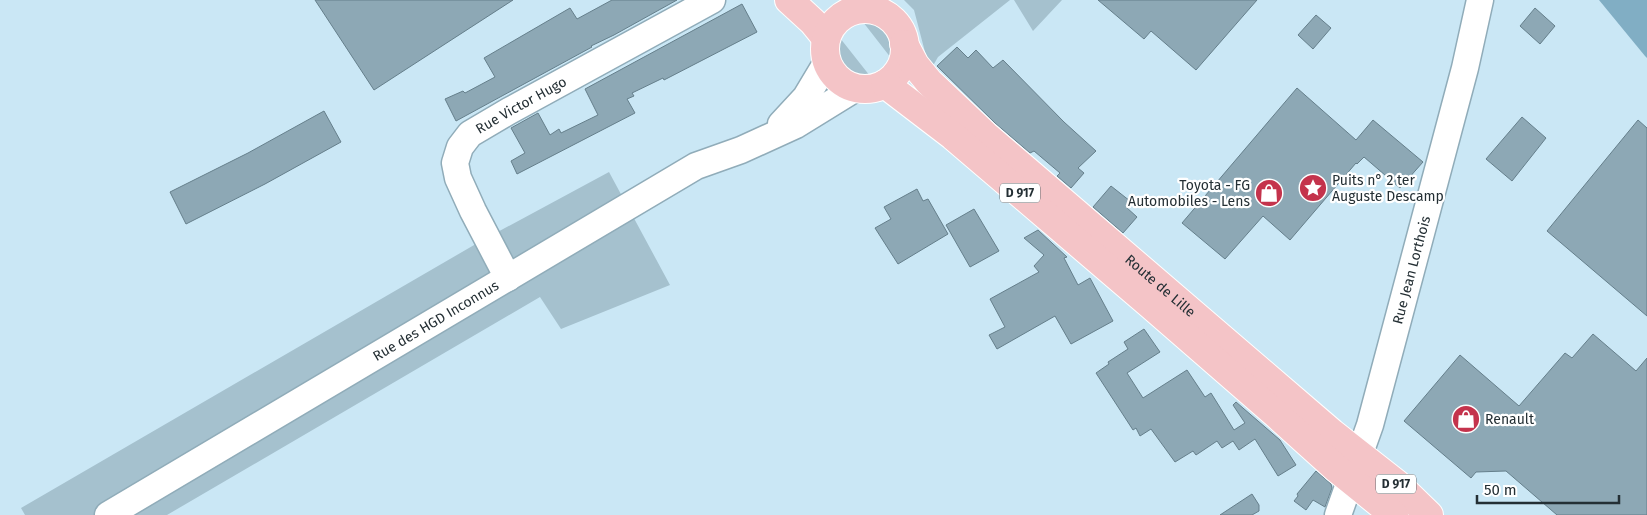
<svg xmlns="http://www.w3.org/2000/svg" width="1647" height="515" font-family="'Fira Sans',sans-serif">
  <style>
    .green { fill: #a5c1ce }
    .forest { fill: #81aec4 }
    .building { fill: #8da8b5; stroke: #657f8b }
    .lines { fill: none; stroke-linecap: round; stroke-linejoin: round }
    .minor-casing { stroke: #90acb9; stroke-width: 29 }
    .major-casing { stroke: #fff; stroke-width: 30 }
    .minor { stroke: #fff; stroke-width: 26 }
    .major { stroke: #f4c4c7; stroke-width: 28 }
    .labels { text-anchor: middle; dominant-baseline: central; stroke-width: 4.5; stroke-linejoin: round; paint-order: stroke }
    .shield { fill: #fff; stroke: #666d71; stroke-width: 1 }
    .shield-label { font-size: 12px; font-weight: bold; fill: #242f34 }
    .street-label { font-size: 14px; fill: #242f34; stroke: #fff }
    .poi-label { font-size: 14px; fill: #242f34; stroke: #fff; text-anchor: start }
  </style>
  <rect width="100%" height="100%" fill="#cae7f5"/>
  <path class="green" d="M904 0H1010L938 57 930 71 914 10Z
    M1014 0H1062L1033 31Z
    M863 22C883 23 896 38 891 58Z
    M840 38 870 76C846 80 834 59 840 38Z
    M609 172 670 285 561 329 540 297 167 515H25L21 508 481 241Z"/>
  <path class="forest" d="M1599 0H1647V58L1645 56Z"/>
  <path class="building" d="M315 0H513L374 90Z
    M612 0H677L614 35 591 46 592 47 456 121 445 99 463 91 465 93 495 77 484 58 570 8 577 19Z
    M1098 0H1257L1196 70 1151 31 1144 39Z
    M742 4 757 32 664 80 663 78 632 93 634 96 627 99 635 113 517 174 511 161 525 153 511 128 538 113 550 135 559 129 561 133 598 115 585 89Z
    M1535 8 1555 26 1540 44 1520 26Z
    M1316 15 1331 28 1313 49 1298 35Z
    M957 47 968 58 976 50 993 68 1003 60 1064 122 1096 151 1078 168 1084 173 1071 188 1057 176 1060 173 1034 151 1030 153 995 123 937 66Z
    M1297 88 1356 140 1373 120 1423 162 1400 188 1364 157 1357 164 1356 163 1290 240 1263 216 1225 259 1182 223Z
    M324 111 341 142 265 184 186 224 170 192 248 153Z
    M1522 117 1546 138 1512 181 1486 159Z
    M1638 120 1647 128V316L1547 231Z
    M1111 186 1130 201 1126 207 1137 217 1123 233 1093 207Z
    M917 189 923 201 928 199 948 234 898 264 875 228 891 219 884 207Z
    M974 209 999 251 970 267 946 225Z
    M1038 230 1067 257 1064 258 1078 285 1090 278 1113 321 1071 344 1055 316 997 349 989 335 1005 327 990 299 1039 272 1034 266 1044 255 1024 238Z
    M1144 329 1160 352 1127 373 1143 398 1187 370 1205 397 1211 393 1234 430 1245 423 1233 405 1236 402 1280 440 1296 465 1278 476 1255 439 1239 450 1233 441 1222 448 1217 441 1196 455 1193 451 1175 462 1151 429 1140 436 1136 428 1133 430 1096 373 1109 364 1108 362 1128 349 1124 342Z
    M1593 334 1636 371 1647 358V515H1557L1506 471 1476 472 1471 478 1404 421 1460 355 1519 406 1565 353 1572 358Z
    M1316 471 1331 484 1332 488 1325 507 1313 500 1306 510 1294 501 1298 496 1297 494Z
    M1252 494 1259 505V511L1252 515H1220Z"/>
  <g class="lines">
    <defs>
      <g id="minor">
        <path d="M781 124 806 97 827 62"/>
        <path id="s1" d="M508 278 473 211 458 178 455 163 460 147 470 134 509 111 712 0"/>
        <path id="s2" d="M108 515 696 166 741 150 796 125 856 88"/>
        <path id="s3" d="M1338 515 1370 425 1465 68 1480 0"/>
      </g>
      <g id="major">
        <path d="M789 0 813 22 826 38"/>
        <circle cx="865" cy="49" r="40"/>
        <path id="s4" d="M904 44 915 65 929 82 985 135 1332 433 1397 484 1429 515"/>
        <path d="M885 84 953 136 1152 306 1276 414 1336 468 1394 515"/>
      </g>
    </defs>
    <use href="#minor" class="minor-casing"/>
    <use href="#major" class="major-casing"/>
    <use href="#minor" class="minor"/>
    <use href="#major" class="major"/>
  </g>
  <defs>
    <symbol id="sight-disc" viewBox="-11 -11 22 22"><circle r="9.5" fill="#c4334c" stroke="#fff"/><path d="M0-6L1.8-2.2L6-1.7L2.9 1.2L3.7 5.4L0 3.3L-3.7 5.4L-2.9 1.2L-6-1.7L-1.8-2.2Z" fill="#fff"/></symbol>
    <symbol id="shop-disc" viewBox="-11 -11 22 22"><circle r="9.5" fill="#c4334c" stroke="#fff"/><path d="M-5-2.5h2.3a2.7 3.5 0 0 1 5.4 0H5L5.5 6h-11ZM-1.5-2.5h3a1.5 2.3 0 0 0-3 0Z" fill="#fff"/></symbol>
  </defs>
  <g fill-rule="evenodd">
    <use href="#sight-disc" x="1297" y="172" width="32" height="32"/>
    <use href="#shop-disc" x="1253" y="177" width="32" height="32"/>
    <use href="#shop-disc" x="1450" y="403" width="32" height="32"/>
  </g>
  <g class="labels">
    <g class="shield">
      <rect x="1000" y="183.5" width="40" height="19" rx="4"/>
      <rect x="1376" y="474.5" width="40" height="19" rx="4"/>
    </g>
    <g class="shield-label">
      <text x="1020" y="193">D 917</text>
      <text x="1396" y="484">D 917</text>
    </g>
    <g class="street-label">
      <text stroke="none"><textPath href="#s1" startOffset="219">Rue Victor Hugo</textPath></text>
      <text stroke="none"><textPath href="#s3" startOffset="256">Rue Jean Lorthois</textPath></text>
      <text stroke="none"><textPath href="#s4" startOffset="354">Route de Lille</textPath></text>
      <text stroke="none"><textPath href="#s2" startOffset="381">Rue des HGD Inconnus</textPath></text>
    </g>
    <g class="poi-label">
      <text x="1332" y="180">Puits n° 2 ter<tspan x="1332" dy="16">Auguste Descamp</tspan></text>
      <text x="1250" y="185" text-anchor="end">Toyota - FG<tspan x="1250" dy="16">Automobiles - Lens</tspan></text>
      <text x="1485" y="419">Renault</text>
    </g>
  </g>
  <path d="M1477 495v8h142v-8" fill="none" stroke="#242f34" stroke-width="2.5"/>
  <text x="1484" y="495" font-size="15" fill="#242f34" stroke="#ffffff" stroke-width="4" paint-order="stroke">50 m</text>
</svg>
